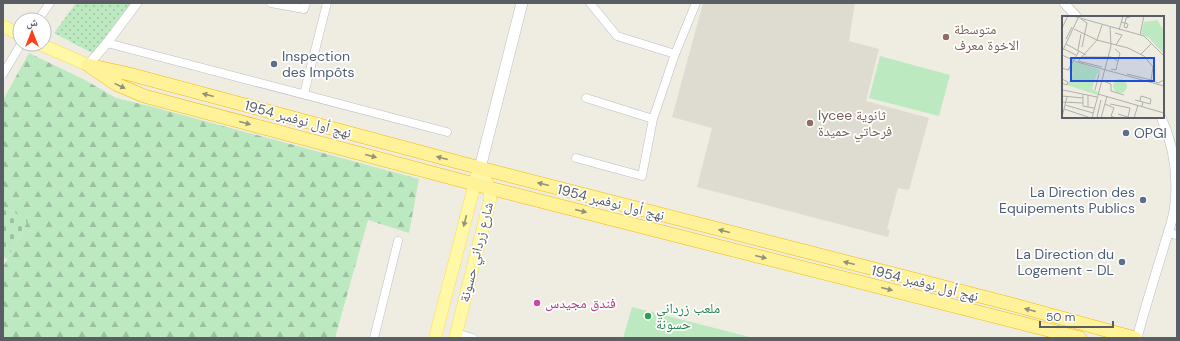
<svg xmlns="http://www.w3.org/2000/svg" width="1180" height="341" font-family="'DM Sans','Noto Naskh Arabic',sans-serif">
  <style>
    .education { fill: #dedcd1 }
    .grass { fill: url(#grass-dots) }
    .forest { fill: url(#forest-firs) }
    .cemetery { fill: url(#cemetery-stones) }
    .park { fill: #bce9c0 }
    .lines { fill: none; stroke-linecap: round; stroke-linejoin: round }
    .minor-casing { stroke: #babcc2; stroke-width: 9 }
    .tertiary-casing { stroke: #babcc2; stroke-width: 10 }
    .secondary-casing { stroke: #bbbec5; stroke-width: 12 }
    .primary-casing { stroke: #ffdc4b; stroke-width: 13 }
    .trunk-casing { stroke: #f1ba00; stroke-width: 14 }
    .minor { stroke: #fff; stroke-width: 8 }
    .tertiary { stroke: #fff; stroke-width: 9 }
    .secondary { stroke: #fff; stroke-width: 11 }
    .primary { stroke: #fff8a7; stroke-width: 12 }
    .trunk { stroke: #fff298; stroke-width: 13 }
    .oneway { fill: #949276 }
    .oneway2 { fill: #94947b }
    .education-dot { fill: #8d6e63; stroke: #fff; stroke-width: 1.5 }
    .service-dot { fill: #5c6f8a; stroke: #fff; stroke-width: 1.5 }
    .hotel-dot { fill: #d1479c; stroke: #fff; stroke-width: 1.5 }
    .leisure-dot { fill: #2e9e5b; stroke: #fff; stroke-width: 1.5 }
    .labels { text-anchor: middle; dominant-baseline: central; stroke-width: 3.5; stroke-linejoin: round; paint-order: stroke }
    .education-label { font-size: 14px; fill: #785e54; stroke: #fff; text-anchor: start }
    .service-label { font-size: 14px; fill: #4e5e75; stroke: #fff; text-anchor: start }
    .street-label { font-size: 14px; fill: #5a5e64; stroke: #fff }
    .hotel-label { font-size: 14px; fill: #b23c85; stroke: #fff; text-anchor: start }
    .leisure-label { font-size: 14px; fill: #27864d; stroke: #fff; text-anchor: start }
    .inset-road { fill: none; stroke: #afb0ac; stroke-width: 1 }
    .view { fill: #1d4ed8; fill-opacity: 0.15; stroke: #1d4ed8; stroke-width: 2 }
    .inset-edge { fill: none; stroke: #5a5e64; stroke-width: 2 }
  </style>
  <defs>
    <pattern id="grass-dots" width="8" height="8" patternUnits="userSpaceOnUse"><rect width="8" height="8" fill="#bce9c0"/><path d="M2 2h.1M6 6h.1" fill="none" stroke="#9cc0a0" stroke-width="1.8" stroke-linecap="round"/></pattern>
    <pattern id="forest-firs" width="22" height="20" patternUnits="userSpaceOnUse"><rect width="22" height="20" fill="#bce9c0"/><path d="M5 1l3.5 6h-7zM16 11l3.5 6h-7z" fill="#9cc0a0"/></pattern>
    <pattern id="cemetery-stones" width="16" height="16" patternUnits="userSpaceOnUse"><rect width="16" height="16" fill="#bce9c0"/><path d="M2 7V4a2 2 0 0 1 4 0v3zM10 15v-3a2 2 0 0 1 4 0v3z" fill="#9cc0a0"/></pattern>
  </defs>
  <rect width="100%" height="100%" fill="#efede2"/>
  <path class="education" d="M703 3H855L849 41 879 49 866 101 929 118 909 190 898 188 887 229 890 230 888 237 697 187 712 128 672 117Z"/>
  <path class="grass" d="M76 3H131L107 34 94 54 54 33Z"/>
  <path class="forest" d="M29 53 85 80 116 98 153 107 419 179 409 233 368 220 335 338H3V267L28 220 3 207V100Z"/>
  <path class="cemetery" d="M3 207 28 220 7 259 3 257Z"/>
  <path class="park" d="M880 56 950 75 939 116 869 98Z
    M632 307 754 338H623Z"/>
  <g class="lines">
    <defs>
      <path id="minor" d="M271 3 304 9 306 3
        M38 20 50 3
        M107 43 447 132
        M675 54 696 3
        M3 74 21 44
        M304 94 327 3
        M586 98 653 119
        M576 158 642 176 653 119 675 54 617 36 590 3
        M1168 233 1177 235
        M456 333 473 338
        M374 338 398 241"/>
      <path id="tertiary" d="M1064 3 1077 17
        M88 65 107 43 137 3
        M1137 338C1145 308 1154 279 1163 250 1167 235 1174 219 1175 203 1178 173 1173 144 1161 117"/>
      <path id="secondary" d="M480 168 522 3"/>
      <path id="primary" d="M3 26 20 35
        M40 44 88 65
        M435 338 477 175
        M455 338 490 200C491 188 484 178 480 168"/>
      <path id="trunk" d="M88 65 129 74 480 168 1003 302 1135 338
        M91 67 116 84 144 96 489 188 1080 338"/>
    </defs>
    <use href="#minor" class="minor-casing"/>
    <use href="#tertiary" class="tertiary-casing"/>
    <use href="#secondary" class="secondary-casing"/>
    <use href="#primary" class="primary-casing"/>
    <use href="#trunk" class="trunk-casing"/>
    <use href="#minor" class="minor"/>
    <use href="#tertiary" class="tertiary"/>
    <use href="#secondary" class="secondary"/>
    <use href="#primary" class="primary"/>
    <use href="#trunk" class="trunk"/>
  </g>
  <defs><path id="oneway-solid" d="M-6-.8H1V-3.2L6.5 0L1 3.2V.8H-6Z"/></defs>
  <g class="oneway">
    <use href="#oneway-solid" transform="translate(120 86) rotate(26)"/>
    <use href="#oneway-solid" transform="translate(208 95) rotate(-165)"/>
    <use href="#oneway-solid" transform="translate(245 123) rotate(15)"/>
    <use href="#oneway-solid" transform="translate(371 156) rotate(15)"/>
    <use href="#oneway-solid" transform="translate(442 158) rotate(-165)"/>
    <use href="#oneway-solid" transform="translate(543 184) rotate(-166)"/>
    <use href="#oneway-solid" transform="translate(581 211) rotate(14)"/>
    <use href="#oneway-solid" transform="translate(724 231) rotate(-166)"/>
    <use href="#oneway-solid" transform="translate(761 257) rotate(14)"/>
    <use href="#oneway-solid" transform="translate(849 263) rotate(-166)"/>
    <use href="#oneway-solid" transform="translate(887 289) rotate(14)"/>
    <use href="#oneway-solid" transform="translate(1030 310) rotate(-165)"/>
  </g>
  <use class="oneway2" href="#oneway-solid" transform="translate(465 221) rotate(104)"/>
  <g class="education-dot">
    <circle cx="946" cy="37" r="4"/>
    <circle cx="810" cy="123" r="4"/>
  </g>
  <g class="service-dot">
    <circle cx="274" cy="64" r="4"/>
    <circle cx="1126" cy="133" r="4"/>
    <circle cx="1143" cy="200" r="4"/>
    <circle cx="1122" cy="262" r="4"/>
  </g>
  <circle class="hotel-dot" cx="537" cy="303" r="4"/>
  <circle class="leisure-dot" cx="648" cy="316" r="4"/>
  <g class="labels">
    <g class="education-label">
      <text x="954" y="29">متوسطة<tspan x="954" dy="16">الاخوة معرف</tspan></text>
      <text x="818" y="115">lycee ثانوية<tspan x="818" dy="16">فرحاتي حميدة</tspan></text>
    </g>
    <g class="service-label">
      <text x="282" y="56">Inspection<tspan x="282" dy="16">des Impôts</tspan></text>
      <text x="1134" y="133">OPGI</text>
      <text x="1135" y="192" text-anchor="end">La Direction des<tspan x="1135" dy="16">Equipements Publics</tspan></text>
      <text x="1114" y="254" text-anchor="end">La Direction du<tspan x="1114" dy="16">Logement - DL</tspan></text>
    </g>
    <g class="street-label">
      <text transform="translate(298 119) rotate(15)">نهج أول نوفمبر 1954</text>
      <text transform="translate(611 202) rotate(14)">نهج أول نوفمبر 1954</text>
      <text transform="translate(476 252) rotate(-76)">شارع زرداني حسونة</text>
      <text transform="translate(925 283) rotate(14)">نهج أول نوفمبر 1954</text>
    </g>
    <g class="hotel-label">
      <text x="545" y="303">فندق مجيدس</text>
    </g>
    <g class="leisure-label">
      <text x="656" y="308">ملعب زرداني<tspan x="656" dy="16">حسونة</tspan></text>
    </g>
  </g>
  <g transform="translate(1062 16)">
    <rect width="102" height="102" fill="#efede2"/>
    <path d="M11 45 38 54V58L35 57 30 73 36 76 35 79 5 69 11 57 5 54Z" fill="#bce9c0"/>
    <path d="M95 4 102 14V38L87 22 79 18 82 6Z" fill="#bce9c0"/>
    <path d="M51 70a7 7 0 1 1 14 0a7 7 0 1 1-14 0Z" fill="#bce9c0"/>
    <path class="inset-road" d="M11 0 82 20 102 40M19 3 25 7 20 31M59 6 63 7 66 8 65 12 62 11 63 7 64 2 68 1M0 12 6 0M12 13 35 24M57 14 61 0M53 17 60 19 54 29M78 19 82 0M4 23 10 11M35 24 66 32 82 40 91 51 89 65M4 28 24 39M0 32 14 39M53 33 58 37 56 45M16 34 19 18M0 36 16 2M0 39 15 46M78 39 90 27M19 41H49L56 45 54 54 49 53M16 45 35 24 40 9M16 45 40 51M15 46 102 70M0 52 6 54 17 35M65 58 89 64M0 63 6 66 5 69 0 67M89 64 96 67 102 64M41 65 49 68V75L62 79M1 74 35 81M33 74 37 58M21 78V90L26 91M36 78 102 97M26 79V91L32 92M0 80 21 82M73 84 81 86 80 90M78 85 79 80 89 83 88 88 81 86M0 86 21 87M43 88 52 92 49 100 53 102M48 88 68 92 66 101M3 89 31 97M2 93 29 102M56 98 69 102M0 101 5 81M30 102 49 30 48 11M37 102 35 101 39 84M39 102 45 80M72 102 76 89"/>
    <path class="view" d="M9 42H92V65H9Z"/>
    <rect width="102" height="102" class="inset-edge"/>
  </g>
  <rect width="1180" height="341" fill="none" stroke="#5a5e64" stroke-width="8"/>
  <g transform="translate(32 32)"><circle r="19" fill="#ffffff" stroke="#bdbfc1"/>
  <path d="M0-3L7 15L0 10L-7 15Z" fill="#fa411c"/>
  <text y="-6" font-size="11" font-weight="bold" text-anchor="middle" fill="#5a5e64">ش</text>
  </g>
  <path d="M1040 321v6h73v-6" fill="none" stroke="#5a5e64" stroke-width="2"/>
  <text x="1046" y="321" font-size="12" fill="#5a5e64" stroke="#ffffff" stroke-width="3" paint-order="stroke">50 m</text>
</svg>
